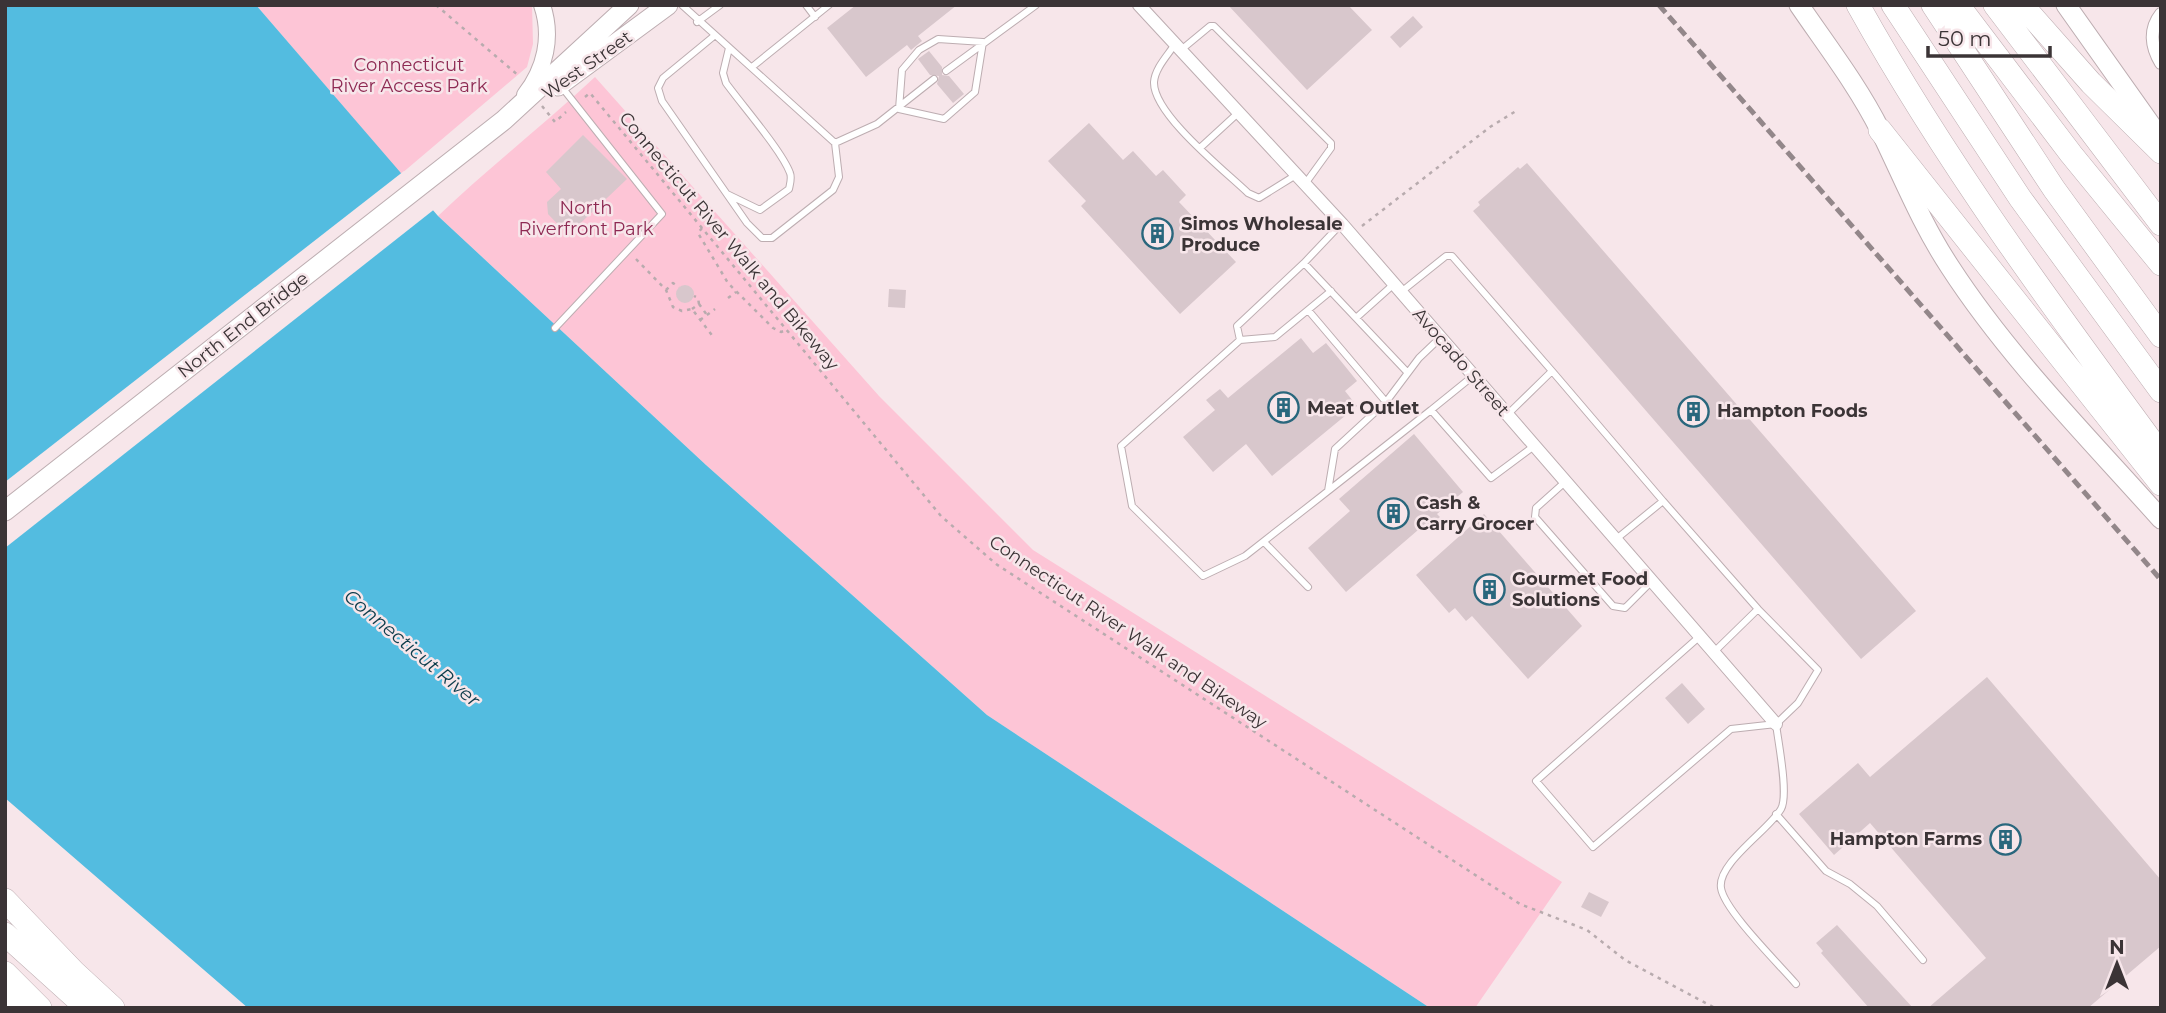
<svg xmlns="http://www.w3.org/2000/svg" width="2166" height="1013" font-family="Montserrat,sans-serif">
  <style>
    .green { fill: #fdc5d6 }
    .water { fill: #53bce0 }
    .pier { fill: #f7e6ea }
    .building { fill: #d8c7cc }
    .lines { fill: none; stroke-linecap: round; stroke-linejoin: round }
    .service-casing { stroke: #bdadb1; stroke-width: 8 }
    .minor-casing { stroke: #bdadb1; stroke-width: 14 }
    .tertiary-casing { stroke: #bdadb1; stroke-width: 18 }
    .primary-casing { stroke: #bdadb1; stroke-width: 21 }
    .motorway-casing { stroke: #bdadb1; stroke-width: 24 }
    .path { stroke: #b8abae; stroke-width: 2.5; stroke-dasharray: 3.5 5; stroke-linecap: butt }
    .service { stroke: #fff; stroke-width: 6 }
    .minor { stroke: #fff; stroke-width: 12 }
    .tertiary { stroke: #fff; stroke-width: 16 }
    .primary { stroke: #fff; stroke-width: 19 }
    .motorway { stroke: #fff; stroke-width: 23 }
    .rail { stroke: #93878a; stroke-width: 5; stroke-dasharray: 10 5; stroke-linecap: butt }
    .labels { text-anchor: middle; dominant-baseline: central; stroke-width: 5; stroke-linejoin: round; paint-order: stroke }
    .park-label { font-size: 18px; fill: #8e2a53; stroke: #f7e6ea }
    .street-label { font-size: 18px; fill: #3b3436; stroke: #f7e6ea }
    .poi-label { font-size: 18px; font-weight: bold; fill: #3b3436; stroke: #f7e6ea; text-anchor: start }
    .water-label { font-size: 19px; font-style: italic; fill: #0c3c4b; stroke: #f7e6ea }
  </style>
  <rect width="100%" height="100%" fill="#f7e6ea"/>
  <path class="green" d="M256 5H532L533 44 527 67 401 174Z
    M595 77 879 396 1033 550 1562 882 1475 1008H1430L987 715 706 465 438 216C489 167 544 125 595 77Z"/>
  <path class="water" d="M5 5H256L438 216 706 465 987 715 1430 1008H248L5 798Z"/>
  <path class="pier" d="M404 171 436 208 5 548V482Z"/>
  <path class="building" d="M856 5H957L918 36 922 41 911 50 907 45 866 77 827 28Z
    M1228 5H1348L1372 30 1307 90Z
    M1413 16 1423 27 1400 48 1390 37Z
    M929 51 942 67V75L949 76 964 94 953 103 937 84 939 76 930 75 918 59Z
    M1089 123 1123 160 1133 151 1156 176 1163 170 1186 195 1179 202 1236 262 1180 314 1081 206 1086 201 1048 161Z
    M583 135 627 179 568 235 548 214 547 202 561 189 546 172Z
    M1527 163 1916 611 1861 659 1473 211 1480 205 1478 202 1518 167 1520 169Z
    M676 294a9 9 0 1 1 18 0a9 9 0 1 1-18 0Z
    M889 289 906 290 905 308 888 307Z
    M1301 338 1313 353 1326 343 1340 360 1357 381 1345 391 1357 406 1272 476 1246 444 1213 472 1183 437 1215 410 1206 400 1220 389 1228 398Z
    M1414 434 1463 492 1437 514 1440 517 1428 527 1425 524 1346 592 1308 548 1350 511 1339 499Z
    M1484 514 1582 626 1528 679 1472 616 1466 621 1455 608 1449 613 1416 575Z
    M1987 677 2161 880V946L2088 1008H1928L1986 958 1870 823 1834 855 1799 814 1858 763 1870 777Z
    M1682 683 1705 709 1688 724 1665 698Z
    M1589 892 1609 902 1601 917 1581 907Z
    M1837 925 1913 1008H1869L1821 953 1823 951 1816 943Z"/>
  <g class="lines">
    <defs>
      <path id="service" d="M682 5 835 143 839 177 833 190 772 238H762L747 223 662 101 658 88 663 78 714 36
        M806 5 815 17
        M697 22 720 5
        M1175 44C1168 55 1155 68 1154 82 1153 114 1225 171 1248 193L1259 198 1296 175
        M1181 50 1210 26H1214L1331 143V148L1305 184
        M752 67 829 5
        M946 71 1036 5
        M899 109 944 119 975 92 983 42
        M899 109 902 70 919 50 938 39 983 42
        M835 143 877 124 934 79
        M1201 147 1238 113
        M727 194 760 210 789 189C790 184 792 178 790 173 782 151 741 104 726 83L723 73 729 48
        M1304 263 1341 224
        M1331 291 1275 337 1240 340 1121 446 1132 506 1203 576 1245 556 1328 491 1335 449 1386 402 1419 358 1440 338
        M1401 292 1446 256H1452L1552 371 1507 415
        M1308 310 1386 402
        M1356 318 1394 284
        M555 328 662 214 561 86
        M1240 340 1237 326 1304 263 1407 372
        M1552 371 1663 501 1615 540
        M1473 376 1431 410 1491 478 1534 446
        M1565 482 1536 508 1535 517 1613 606 1625 608 1651 582
        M1328 491 1431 410
        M1663 501 1758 609
        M1264 542 1308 587
        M1699 637 1536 781 1593 847 1731 729 1776 724 1798 703 1818 670 1758 609 1714 652
        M1776 724C1778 741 1789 795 1781 809 1769 830 1717 863 1721 888 1724 910 1779 964 1796 984
        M1776 814 1826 871 1850 884 1877 906 1923 960"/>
      <path id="minor" d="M1139 5 1342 224 1776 724
        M2161 14C2149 29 2151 47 2161 63"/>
      <path id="tertiary" d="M525 95C545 69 553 37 542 5"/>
      <path id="primary" d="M1799 5C1827 46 1858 86 1880 130 1903 177 1921 223 1950 267 2009 358 2089 438 2161 519
        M2066 5 2161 139
        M558 86 668 5
        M5 511 504 120 629 5"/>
      <path id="motorway" d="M1858 5C1946 163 2054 309 2161 454
        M1893 5 2020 198 2161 391
        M1933 5 2054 189 2161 336
        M1958 5 2071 154 2161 264
        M1995 5 2161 224
        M2022 5 2091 83 2161 152
        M1880 130 2161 484
        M5 900 74 972 113 1008
        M5 934 87 1008
        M5 973 40 1008
        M5 1001 11 1008"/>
    </defs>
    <use href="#service" class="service-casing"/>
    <use href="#minor" class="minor-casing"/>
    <use href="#tertiary" class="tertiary-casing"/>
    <use href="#primary" class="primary-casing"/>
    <use href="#motorway" class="motorway-casing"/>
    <path class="path" d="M436 5 519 76
      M585 97 590 93 941 516 996 564 1520 904 1587 930 1625 960 1715 1008
      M542 106 555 122 566 112
      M1362 226 1490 127 1516 111
      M702 228 698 233 728 283 773 328 781 332 787 330
      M636 259 666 290 673 307 682 311 692 309 714 338
      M666 290 673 283 679 287
      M728 298 736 292
      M699 304 707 315
      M692 309 699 304 698 298 694 296
      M700 320 715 309"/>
    <use href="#service" class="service"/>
    <use href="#minor" class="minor"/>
    <use href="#tertiary" class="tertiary"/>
    <use href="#primary" class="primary"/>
    <use href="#motorway" class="motorway"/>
    <path class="rail" d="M1659 5 2161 580"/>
  </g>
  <defs>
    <symbol id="building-ring" viewBox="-11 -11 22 22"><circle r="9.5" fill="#f7e6ea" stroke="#29677d" stroke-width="1.5"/><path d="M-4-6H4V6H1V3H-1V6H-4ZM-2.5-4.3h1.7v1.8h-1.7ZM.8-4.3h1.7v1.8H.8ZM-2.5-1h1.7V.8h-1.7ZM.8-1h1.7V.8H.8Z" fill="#29677d"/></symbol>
  </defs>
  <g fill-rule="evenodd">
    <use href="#building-ring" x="1140" y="216" width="35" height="35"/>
    <use href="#building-ring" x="1266" y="390" width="35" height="35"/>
    <use href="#building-ring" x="1676" y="394" width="35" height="35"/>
    <use href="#building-ring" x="1376" y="496" width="35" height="35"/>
    <use href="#building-ring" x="1472" y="572" width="35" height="35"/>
    <use href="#building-ring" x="1988" y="822" width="35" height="35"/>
  </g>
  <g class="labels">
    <g class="park-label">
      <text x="409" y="65">Connecticut<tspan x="409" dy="21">River Access Park</tspan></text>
      <text x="586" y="208">North<tspan x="586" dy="21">Riverfront Park</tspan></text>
    </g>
    <g class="street-label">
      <text transform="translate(587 65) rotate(-35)">West Street</text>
      <text transform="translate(729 241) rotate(50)">Connecticut River Walk and Bikeway</text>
      <text transform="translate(243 325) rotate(-38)">North End Bridge</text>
      <text transform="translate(1461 362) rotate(49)">Avocado Street</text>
      <text transform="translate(1128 632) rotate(34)">Connecticut River Walk and Bikeway</text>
    </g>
    <g class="poi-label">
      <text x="1181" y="224">Simos Wholesale<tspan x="1181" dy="21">Produce</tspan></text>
      <text x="1307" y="408">Meat Outlet</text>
      <text x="1717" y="411">Hampton Foods</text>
      <text x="1416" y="503">Cash &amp;<tspan x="1416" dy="21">Carry Grocer</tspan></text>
      <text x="1512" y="579">Gourmet Food<tspan x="1512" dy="21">Solutions</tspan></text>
      <text x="1982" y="839" text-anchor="end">Hampton Farms</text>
    </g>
    <g class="water-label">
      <text transform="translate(412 648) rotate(40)">Connecticut River</text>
    </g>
  </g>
  <rect width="2166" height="1013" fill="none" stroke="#3b3436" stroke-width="14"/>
  <g transform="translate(2117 964)" stroke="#f7e6ea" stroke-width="5" paint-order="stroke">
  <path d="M0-5L12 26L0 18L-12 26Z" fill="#3b3436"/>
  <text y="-10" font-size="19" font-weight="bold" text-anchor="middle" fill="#3b3436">N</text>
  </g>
  <path d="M1928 46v10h122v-10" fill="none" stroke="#3b3436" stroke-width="3.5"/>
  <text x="1938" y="46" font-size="21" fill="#3b3436" stroke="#f7e6ea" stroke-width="5" paint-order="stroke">50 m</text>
</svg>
